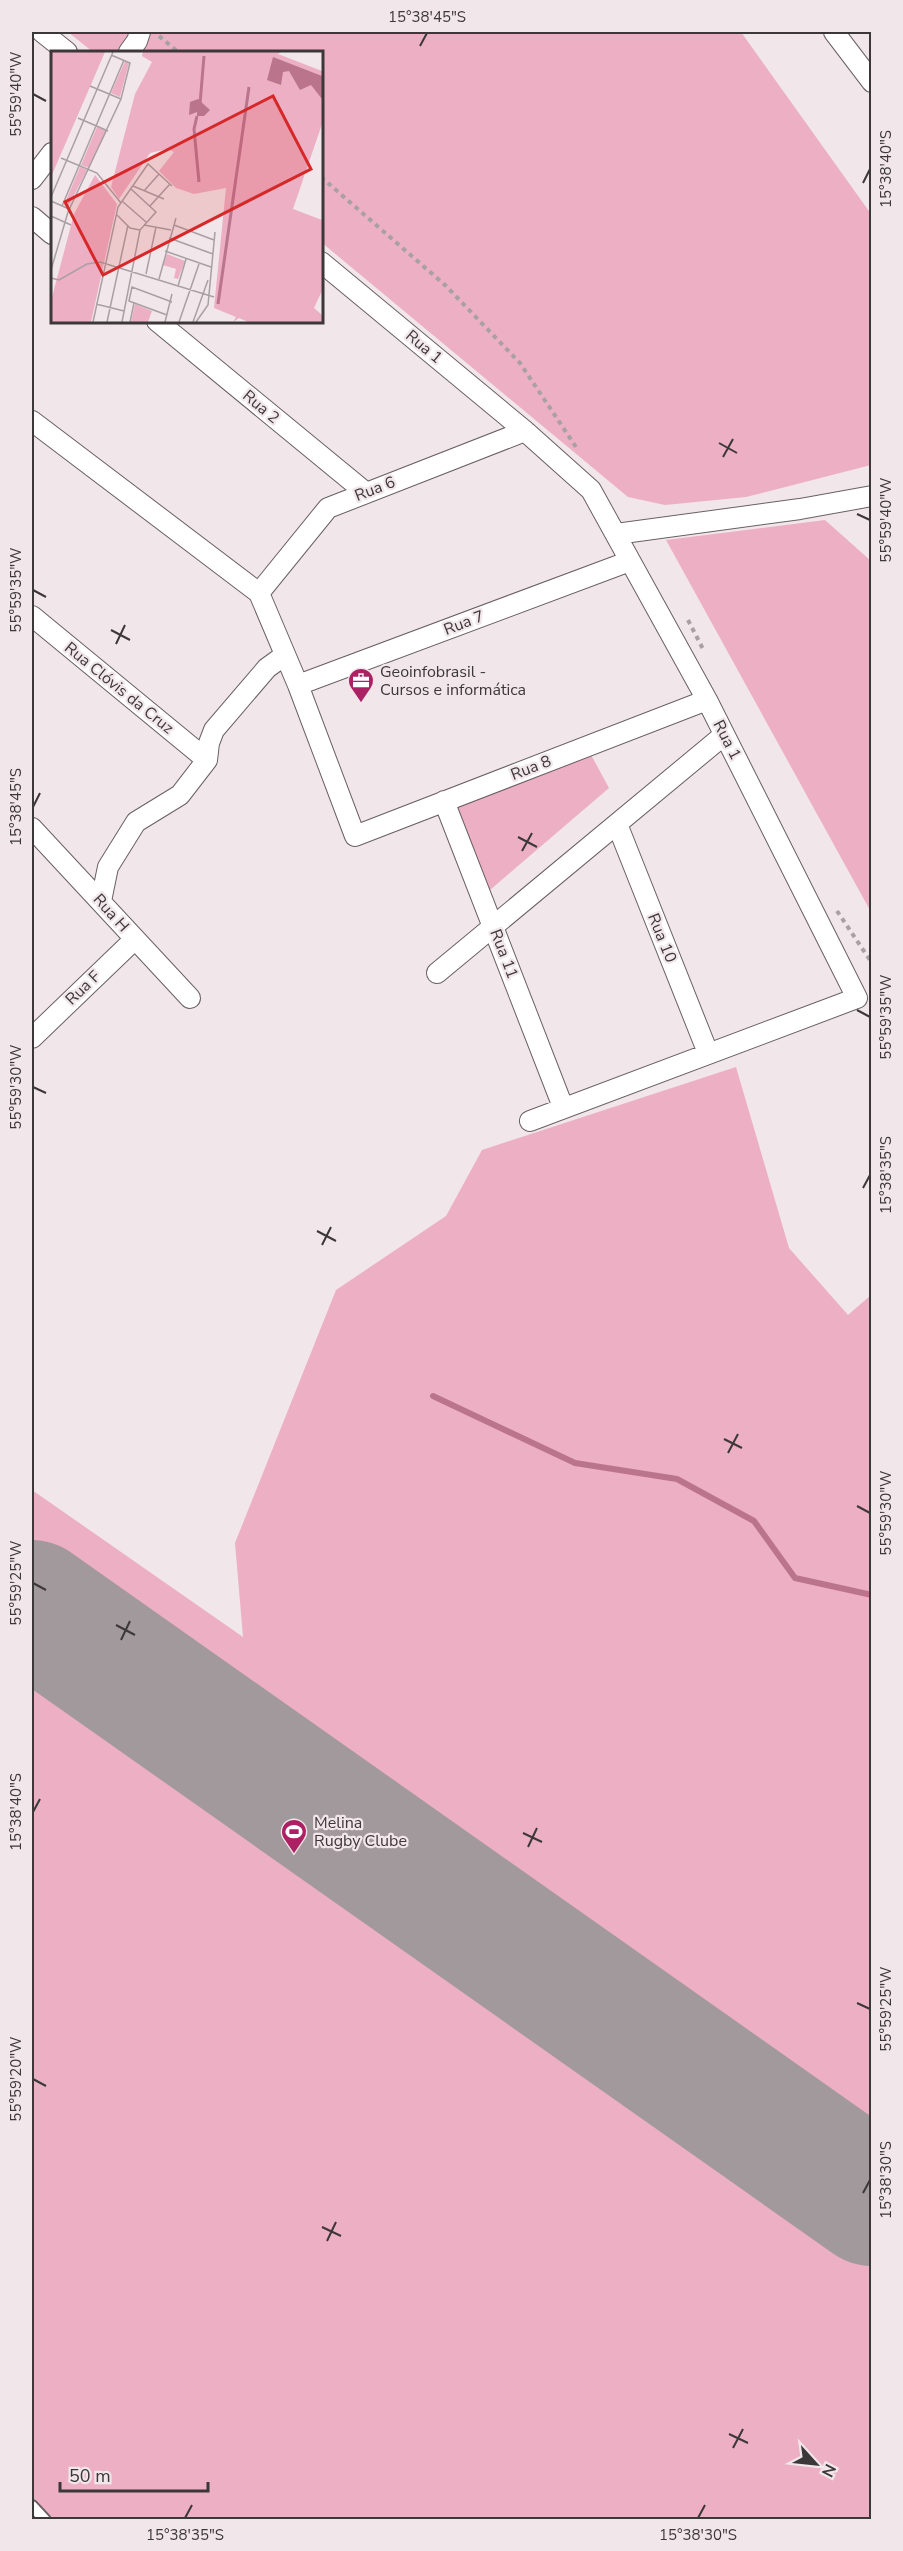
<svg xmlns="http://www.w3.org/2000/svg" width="903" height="2551" font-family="'Nunito Sans',sans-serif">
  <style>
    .green { fill: #edafc3 }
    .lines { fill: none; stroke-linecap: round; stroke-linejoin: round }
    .stream { stroke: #ba758d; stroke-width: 6 }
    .runway { stroke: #a1999c; stroke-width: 134 }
    .lane-casing { stroke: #696063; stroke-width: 14 }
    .street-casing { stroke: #696063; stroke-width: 22 }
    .path { stroke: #a8a0a2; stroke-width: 4; stroke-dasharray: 4.5 4.5; stroke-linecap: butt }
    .lane { stroke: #fff; stroke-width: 10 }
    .street { stroke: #fff; stroke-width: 20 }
    .ticks { fill: none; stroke: #3c3839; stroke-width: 2 }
    .labels { text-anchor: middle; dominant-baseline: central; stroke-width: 4.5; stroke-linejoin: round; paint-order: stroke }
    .street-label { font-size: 16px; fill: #3c3839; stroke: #f1e6e9 }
    .poi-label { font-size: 16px; fill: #3c3839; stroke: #f1e6e9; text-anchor: start }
    .inset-river { fill: none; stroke: #ba758d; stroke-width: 3 }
    .inset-road { fill: none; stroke: #a9a0a3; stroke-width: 1.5 }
    .view { fill: #d62828; fill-opacity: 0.15; stroke: #d62828; stroke-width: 3 }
    .inset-edge { fill: none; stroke: #3c3839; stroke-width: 3 }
    .neatline { fill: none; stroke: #3c3839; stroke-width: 2 }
    .ticks-label { font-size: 15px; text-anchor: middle; fill: #3c3839 }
  </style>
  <rect width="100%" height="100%" fill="#f1e6e9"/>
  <path class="green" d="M68 32H741L871 214V465L746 497 665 505 628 497 321 242V52H93Z
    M825 520 871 561V912L666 540Z
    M590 753 609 788 490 890 455 806Z
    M736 1067 789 1248 848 1315 871 1295V2519H32V1490L243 1637 235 1543 336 1290 446 1216 482 1150Z"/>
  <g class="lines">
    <path class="stream" d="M433 1396 575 1463 677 1479 754 1521 795 1578 872 1595"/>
    <path class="runway" d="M32 1607 872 2199"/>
    <defs>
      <path id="lane" d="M32 2506 45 2520"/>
      <path id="street" d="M42 32 67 52
        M834 32 872 82
        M129 52 137 41 140 32
        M32 179 52 153
        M32 217 52 234
        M321 262 525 431 591 490 707 700 857 998 530 1121
        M157 321 365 492
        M32 421 259 593 298 685 355 836 707 700
        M616 534 800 509 872 496
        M259 593 328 508 525 431
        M32 616 207 760
        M298 685 630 561
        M444 801 563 1107
        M617 824 708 1053
        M32 828 190 998
        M101 901 108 867 136 822 180 795 207 760 209 743 214 730 267 668 285 655
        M437 973 724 735
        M32 1038 135 939"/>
    </defs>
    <use href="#lane" class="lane-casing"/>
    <use href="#street" class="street-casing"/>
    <path class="path" d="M159 36 178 52
      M321 177 445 285 520 363 578 450
      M688 620 704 651
      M837 911 872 963"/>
    <use href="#lane" class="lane"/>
    <use href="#street" class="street"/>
  </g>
  <path class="ticks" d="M420 46 427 33M33 94 46 101M863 183 870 169M719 443 737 453M723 457 733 439M857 514 870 520M33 590 46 597M111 630 130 640M116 644 125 625M33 807 40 793M518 837 537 847M522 851 532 833M857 1010 870 1017M33 1087 46 1093M863 1188 870 1175M317 1231 336 1241M322 1245 331 1227M724 1439 742 1448M728 1453 738 1434M857 1506 870 1513M33 1583 46 1590M116 1625 135 1635M121 1640 130 1621M33 1812 40 1799M523 1833 542 1842M528 1847 537 1828M857 2003 870 2009M33 2079 46 2086M863 2193 870 2180M322 2227 341 2236M327 2241 336 2222M729 2434 748 2443M733 2448 743 2429M185 2518 192 2505M698 2518 705 2505"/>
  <defs>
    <symbol id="office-pin" viewBox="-11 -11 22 30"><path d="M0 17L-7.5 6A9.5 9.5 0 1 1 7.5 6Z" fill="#ab2163" stroke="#f1e6e9"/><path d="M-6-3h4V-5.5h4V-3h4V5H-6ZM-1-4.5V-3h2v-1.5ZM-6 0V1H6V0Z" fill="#fff"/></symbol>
    <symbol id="stadium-pin" viewBox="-11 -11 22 30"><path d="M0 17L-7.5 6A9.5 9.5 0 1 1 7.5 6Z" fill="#ab2163" stroke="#f1e6e9"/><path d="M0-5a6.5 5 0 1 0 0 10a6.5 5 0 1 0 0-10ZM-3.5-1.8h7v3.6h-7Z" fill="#fff"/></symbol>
  </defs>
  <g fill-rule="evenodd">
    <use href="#office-pin" x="346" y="666" width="30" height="40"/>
    <use href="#stadium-pin" x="279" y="1817" width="30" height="40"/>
  </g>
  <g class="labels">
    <g class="street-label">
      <text transform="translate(424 347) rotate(40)">Rua 1</text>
      <text transform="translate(261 407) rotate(40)">Rua 2</text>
      <text transform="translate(375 489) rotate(-21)">Rua 6</text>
      <text transform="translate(464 623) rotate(-21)">Rua 7</text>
      <text transform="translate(119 688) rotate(39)">Rua Clóvis da Cruz</text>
      <text transform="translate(727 740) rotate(63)">Rua 1</text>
      <text transform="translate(531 768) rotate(-21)">Rua 8</text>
      <text transform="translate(111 913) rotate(48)">Rua H</text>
      <text transform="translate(662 938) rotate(68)">Rua 10</text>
      <text transform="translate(504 954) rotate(69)">Rua 11</text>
      <text transform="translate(83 988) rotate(-44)">Rua F</text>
    </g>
    <g class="poi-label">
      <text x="380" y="672">Geoinfobrasil -<tspan x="380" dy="18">Cursos e informática</tspan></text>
      <text x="314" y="1823">Melina<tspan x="314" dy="18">Rugby Clube</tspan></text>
    </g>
  </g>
  <g transform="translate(51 51)">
    <rect width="272" height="272" fill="#f1e6e9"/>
    <path d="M0 1H54L0 126ZM92 1H230L227 3 271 20V73L242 158 271 169V240L263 257 271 264V271H197L188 267 182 271 185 266 163 257 175 137 143 143 125 137 108 120 123 101 116 98 99 102 68 148 60 136 84 43 101 11 91 5ZM74 10 78 12 69 46 60 42ZM46 76 56 80 38 117 30 114ZM29 116 36 119 17 156 13 154ZM44 124 66 153 40 271H0V250L23 163ZM116 203 134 210 127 228 123 227 125 218 112 214ZM84 253 101 260 97 271H80Z" fill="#edafc3"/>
    <path d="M222 6 271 25V48L260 34 249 39 238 20 232 21 230 34 216 29ZM147 48 159 59 153 65H146V61L138 64 139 51Z" fill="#ba758d"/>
    <path class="inset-river" d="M149 53 153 5M146 65 143 78 148 131M167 253 198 36"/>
    <path class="inset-road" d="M39 35 70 48M27 67 57 80M10 107 46 122 70 152M82 135 113 148M93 140 108 123M0 146 62 1M0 150 18 158M71 150 95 171M11 155 73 9M99 155 119 133M66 164 79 177 89 179M0 165 20 174M93 174 120 179M123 174 163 189M118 187 162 203M114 200 160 216M0 219 17 161 70 48 79 12 60 4M95 223 105 176M0 227 8 229 36 213 49 211 163 246M108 228 125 167M127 235 135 208M45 253 73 260M116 264 78 250 81 236 121 251M42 271 67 156 97 113 121 135M56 271 77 174M71 271 89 179 105 161 80 138M79 271 83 252M114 271 121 243M128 271 148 213M142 271 157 229M145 271 157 254 164 181"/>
    <path class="view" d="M222 45 260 118 52 224 14 151Z"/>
    <rect width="272" height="272" class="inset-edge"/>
  </g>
  <rect width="903" height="2551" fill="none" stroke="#f1e6e9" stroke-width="66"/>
  <g transform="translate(816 2464) rotate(117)" stroke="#f1e6e9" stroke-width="4.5" paint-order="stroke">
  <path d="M0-4.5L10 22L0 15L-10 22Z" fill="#3c3839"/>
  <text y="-9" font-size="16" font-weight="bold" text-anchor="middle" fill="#3c3839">N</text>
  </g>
  <path d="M60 2482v9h148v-9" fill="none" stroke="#3c3839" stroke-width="3"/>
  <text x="69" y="2482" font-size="18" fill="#3c3839" stroke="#f1e6e9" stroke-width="4.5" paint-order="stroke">50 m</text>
  <rect x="33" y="33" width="837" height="2485" class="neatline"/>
  <g class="ticks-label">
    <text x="427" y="22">15°38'45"S</text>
    <text transform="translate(16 94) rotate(-90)" y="5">55°59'40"W</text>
    <text transform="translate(886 169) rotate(-90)" y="5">15°38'40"S</text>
    <text transform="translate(886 520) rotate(-90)" y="5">55°59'40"W</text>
    <text transform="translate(16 590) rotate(-90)" y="5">55°59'35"W</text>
    <text transform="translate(16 807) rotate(-90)" y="5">15°38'45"S</text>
    <text transform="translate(886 1017) rotate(-90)" y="5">55°59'35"W</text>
    <text transform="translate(16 1087) rotate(-90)" y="5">55°59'30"W</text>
    <text transform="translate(886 1175) rotate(-90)" y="5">15°38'35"S</text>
    <text transform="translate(886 1513) rotate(-90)" y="5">55°59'30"W</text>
    <text transform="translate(16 1583) rotate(-90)" y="5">55°59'25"W</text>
    <text transform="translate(16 1812) rotate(-90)" y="5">15°38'40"S</text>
    <text transform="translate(886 2009) rotate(-90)" y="5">55°59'25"W</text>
    <text transform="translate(16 2079) rotate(-90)" y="5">55°59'20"W</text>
    <text transform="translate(886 2180) rotate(-90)" y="5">15°38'30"S</text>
    <text x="185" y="2540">15°38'35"S</text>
    <text x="698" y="2540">15°38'30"S</text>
  </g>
</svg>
